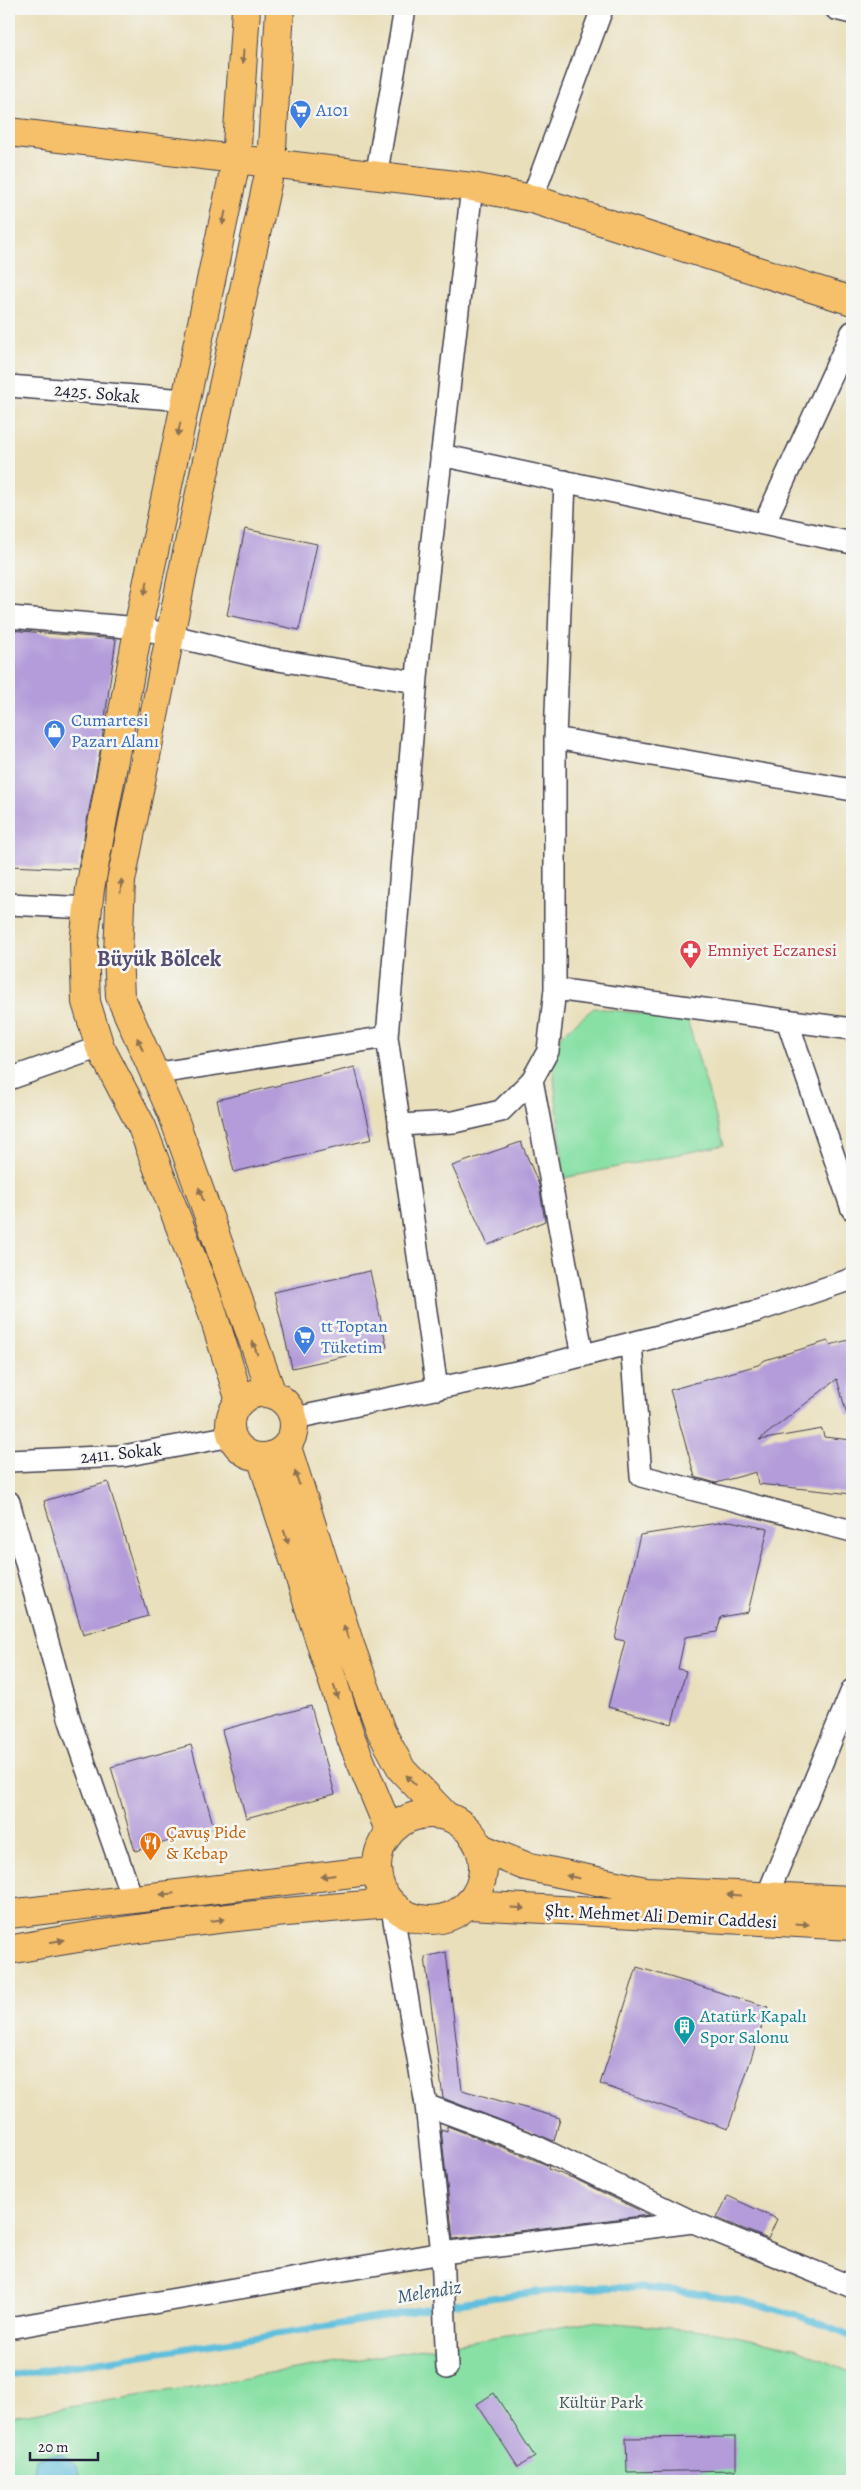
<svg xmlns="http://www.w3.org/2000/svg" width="861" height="2490" font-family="Alegreya,serif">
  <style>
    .park { fill: #88e0a4; stroke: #558170 }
    .water { fill: #5ebfdc; stroke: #40708c }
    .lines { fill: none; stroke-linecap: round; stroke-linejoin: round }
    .stream { stroke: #5ebfdc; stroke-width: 7 }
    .building { fill: #b39cd9 }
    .minor-casing { stroke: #403e4e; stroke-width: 24 }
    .major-casing { stroke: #403e4e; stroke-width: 30 }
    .minor { stroke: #fff; stroke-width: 21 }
    .major { stroke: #f6c06b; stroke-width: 28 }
    .oneway { fill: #8c7153 }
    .labels { text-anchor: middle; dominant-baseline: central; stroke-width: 5; stroke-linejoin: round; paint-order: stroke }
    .shop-label { font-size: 18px; fill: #366cbe; stroke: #f6f6f2; text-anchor: start }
    .street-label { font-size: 18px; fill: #22223b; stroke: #f6f6f2 }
    .health-label { font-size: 18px; fill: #be3a42; stroke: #f6f6f2; text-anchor: start }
    .food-label { font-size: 18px; fill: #c56008; stroke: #f6f6f2; text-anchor: start }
    .culture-label { font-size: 18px; fill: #0d838f; stroke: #f6f6f2; text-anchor: start }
    .park-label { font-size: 18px; fill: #415b5a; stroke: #f6f6f2 }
    .water-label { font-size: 19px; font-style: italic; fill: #375973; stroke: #f6f6f2 }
    .district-label { font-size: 22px; font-weight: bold; fill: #554d72; stroke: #f6f6f2 }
  </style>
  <rect width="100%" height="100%" fill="#f6f6f2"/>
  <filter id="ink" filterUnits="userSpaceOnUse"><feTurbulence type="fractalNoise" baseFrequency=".02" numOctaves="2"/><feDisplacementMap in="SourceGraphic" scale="10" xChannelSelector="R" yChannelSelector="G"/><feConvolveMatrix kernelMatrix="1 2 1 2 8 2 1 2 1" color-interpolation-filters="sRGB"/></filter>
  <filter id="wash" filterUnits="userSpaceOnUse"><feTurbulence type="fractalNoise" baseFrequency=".0096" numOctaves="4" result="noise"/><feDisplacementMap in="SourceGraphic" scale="20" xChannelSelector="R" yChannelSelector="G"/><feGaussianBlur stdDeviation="1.12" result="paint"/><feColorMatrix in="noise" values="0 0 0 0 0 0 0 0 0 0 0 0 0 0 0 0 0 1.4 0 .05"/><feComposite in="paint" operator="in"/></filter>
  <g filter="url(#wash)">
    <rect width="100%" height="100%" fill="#e9dfbb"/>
    <path class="park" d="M594 1008 687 1019 724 1145 564 1178 553 1068 560 1036Z
      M592 2321 716 2332 798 2349 852 2373V2481H9V2417Z"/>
    <path class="water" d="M60 2454C73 2460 79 2466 80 2481H23L34 2470 36 2459Z"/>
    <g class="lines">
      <path class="stream" d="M9 2376C115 2359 222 2343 328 2326 414 2312 501 2292 588 2288 676 2284 771 2300 852 2337"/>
    </g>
    <g id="blocks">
      <path class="building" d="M245 529 317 544 299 630 227 615Z
        M9 630 116 639 101 746 78 869 9 866Z
        M355 1067 372 1139 234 1172 217 1100Z
        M521 1142 539 1185 545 1221 488 1245 452 1166Z
        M370 1271 387 1347 292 1368 274 1292Z
        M852 1339V1414L847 1415 837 1379 759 1440 822 1429 824 1437 852 1440V1494L758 1484 756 1472 716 1483 695 1477 670 1390 758 1365 765 1360 828 1341 830 1345Z
        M108 1482 148 1616 83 1635 44 1501Z
        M730 1521 768 1529 748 1612 721 1617 717 1632 685 1637 678 1669 686 1671 672 1724 608 1707 625 1641 615 1639 640 1535Z
        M311 1706 335 1794 246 1818 222 1730Z
        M191 1745 214 1828 135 1851 111 1767Z
        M446 1952 462 2090 560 2118 554 2141 443 2098 425 1957Z
        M637 1967 768 2007 728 2129 600 2084Z
        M447 2126 528 2157 549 2166 548 2169 575 2179 649 2215 453 2239 441 2129 447 2131Z
        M728 2196 777 2219 768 2239 717 2218Z
        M494 2393 535 2457 518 2467 477 2404Z
        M736 2437V2470L627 2472 626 2438Z"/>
    </g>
  </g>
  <g filter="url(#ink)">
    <use href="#blocks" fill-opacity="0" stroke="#403e4e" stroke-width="1"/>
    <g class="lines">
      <defs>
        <path id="minor" d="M836 9 852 13
          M376 177 405 9
          M532 199 602 9
          M9 386 185 400
          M441 455 852 543
          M764 524 852 332
          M9 617 139 628 265 658 416 682
          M555 738 852 790
          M9 904 88 908
          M555 989 852 1029
          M787 1020 852 1209
          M153 1074 387 1037
          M9 1079 100 1047
          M532 1080 583 1356
          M399 1125 454 1122 501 1111 532 1080 548 1051 555 989V738L565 481
          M631 1343 641 1476 852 1531
          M437 1389 387 1037 419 654 472 187
          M295 1418 526 1370 757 1311 852 1279
          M9 1461 123 1456 232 1436
          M9 1502 70 1721 132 1898
          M767 1896 852 1690
          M391 1903 426 2105 442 2253 693 2222
          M426 2105 533 2145 693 2222 852 2287
          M9 2328 442 2253 447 2368"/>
        <path id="major" d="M9 132 472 187 532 199 852 301
          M230 1425a32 32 0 1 1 64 0a32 32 0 1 1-64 0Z
          M272 1394 172 1113 120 996 118 954 121 881 182 576 271 165 280 9
          M240 1401 211 1308 142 1127 100 1047 86 1002 84 943 90 889 141 614 236 161 246 9
          M287 1447 349 1642 381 1731 402 1770 445 1815
          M261 1457 351 1738 390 1832
          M377 1867a53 53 0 1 1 106 0a53 53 0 1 1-106 0Z
          M481 1848 525 1866 645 1891 852 1900
          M469 1905 852 1926
          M9 1914 377 1870
          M9 1950C134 1926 263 1913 391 1903"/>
      </defs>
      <use href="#minor" class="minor-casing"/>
      <use href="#major" class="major-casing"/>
      <use href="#minor" class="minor"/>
      <use href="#major" class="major"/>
    </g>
    <defs><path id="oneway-solid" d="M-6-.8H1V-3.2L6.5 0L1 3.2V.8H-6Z" transform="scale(1.25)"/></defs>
    <g class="oneway">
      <use href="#oneway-solid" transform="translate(243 57) rotate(94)"/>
      <use href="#oneway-solid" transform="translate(224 218) rotate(102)"/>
      <use href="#oneway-solid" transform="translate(179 429) rotate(102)"/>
      <use href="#oneway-solid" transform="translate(146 588) rotate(102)"/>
      <use href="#oneway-solid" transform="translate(121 886) rotate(-86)"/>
      <use href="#oneway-solid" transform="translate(140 1044) rotate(-114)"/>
      <use href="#oneway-solid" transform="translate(201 1194) rotate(-109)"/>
      <use href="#oneway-solid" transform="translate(255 1348) rotate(-109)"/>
      <use href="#oneway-solid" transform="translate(297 1478) rotate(-108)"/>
      <use href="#oneway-solid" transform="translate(286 1537) rotate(72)"/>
      <use href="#oneway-solid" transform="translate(346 1632) rotate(-108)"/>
      <use href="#oneway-solid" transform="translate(336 1692) rotate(72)"/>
      <use href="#oneway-solid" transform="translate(411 1780) rotate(-134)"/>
      <use href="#oneway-solid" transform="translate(328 1876) rotate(173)"/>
      <use href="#oneway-solid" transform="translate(573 1877) rotate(-168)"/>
      <use href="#oneway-solid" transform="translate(167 1894) rotate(174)"/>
      <use href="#oneway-solid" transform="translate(734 1895) rotate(-177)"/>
      <use href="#oneway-solid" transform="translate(518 1908) rotate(3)"/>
      <use href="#oneway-solid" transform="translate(218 1920) rotate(-7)"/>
      <use href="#oneway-solid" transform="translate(802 1924) rotate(3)"/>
      <use href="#oneway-solid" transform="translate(57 1941) rotate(-10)"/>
    </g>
  </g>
  <defs>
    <symbol id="supermarket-pin" viewBox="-11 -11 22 30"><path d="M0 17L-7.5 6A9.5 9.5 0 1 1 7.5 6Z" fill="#3f7fe0" stroke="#f6f6f2"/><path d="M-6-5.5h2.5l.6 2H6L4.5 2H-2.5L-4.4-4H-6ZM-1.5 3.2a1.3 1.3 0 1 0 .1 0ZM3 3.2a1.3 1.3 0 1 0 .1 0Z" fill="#fff"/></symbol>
    <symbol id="shop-pin" viewBox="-11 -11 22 30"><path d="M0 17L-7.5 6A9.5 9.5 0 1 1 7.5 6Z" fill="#3f7fe0" stroke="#f6f6f2"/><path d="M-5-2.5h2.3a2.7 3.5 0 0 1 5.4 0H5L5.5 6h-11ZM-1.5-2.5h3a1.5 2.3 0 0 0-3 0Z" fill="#fff"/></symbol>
    <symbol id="pharmacy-pin" viewBox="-11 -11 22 30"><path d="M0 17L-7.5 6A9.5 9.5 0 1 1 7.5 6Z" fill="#e0444e" stroke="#f6f6f2"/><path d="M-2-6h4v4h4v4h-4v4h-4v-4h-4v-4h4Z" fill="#fff"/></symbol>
    <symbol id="restaurant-pin" viewBox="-11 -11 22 30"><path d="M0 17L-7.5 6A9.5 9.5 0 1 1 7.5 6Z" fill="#e8710a" stroke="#f6f6f2"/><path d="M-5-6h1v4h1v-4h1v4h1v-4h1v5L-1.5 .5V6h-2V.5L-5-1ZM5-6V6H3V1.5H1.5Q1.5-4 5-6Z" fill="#fff"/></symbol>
    <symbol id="building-pin" viewBox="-11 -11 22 30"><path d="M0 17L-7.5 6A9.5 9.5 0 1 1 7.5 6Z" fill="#0f9aa8" stroke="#f6f6f2"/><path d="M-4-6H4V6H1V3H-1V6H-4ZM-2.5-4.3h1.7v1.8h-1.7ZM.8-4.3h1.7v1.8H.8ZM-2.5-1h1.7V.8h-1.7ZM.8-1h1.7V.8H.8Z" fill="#fff"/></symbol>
  </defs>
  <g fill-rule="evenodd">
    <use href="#supermarket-pin" x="288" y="98" width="25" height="34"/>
    <use href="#shop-pin" x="42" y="718" width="25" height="34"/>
    <use href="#pharmacy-pin" x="678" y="938" width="25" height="34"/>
    <use href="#supermarket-pin" x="292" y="1324" width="25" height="34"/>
    <use href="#restaurant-pin" x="138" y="1830" width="25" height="34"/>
    <use href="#building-pin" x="672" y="2014" width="25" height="34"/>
  </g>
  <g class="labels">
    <g class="shop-label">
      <text x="316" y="110">A101</text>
      <text x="71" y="720">Cumartesi<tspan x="71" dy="21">Pazarı Alanı</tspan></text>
      <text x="321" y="1326">tt Toptan<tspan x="321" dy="21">Tüketim</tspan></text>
    </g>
    <g class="street-label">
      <text transform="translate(97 393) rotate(5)">2425. Sokak</text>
      <text transform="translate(121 1453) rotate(-6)">2411. Sokak</text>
      <text transform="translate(661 1916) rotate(3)">Şht. Mehmet Ali Demir Caddesi</text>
    </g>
    <g class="health-label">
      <text x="707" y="950">Emniyet Eczanesi</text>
    </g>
    <g class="food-label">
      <text x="166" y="1832">Çavuş Pide<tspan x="166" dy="21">&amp; Kebap</tspan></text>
    </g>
    <g class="culture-label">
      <text x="700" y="2016">Atatürk Kapalı<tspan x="700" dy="21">Spor Salonu</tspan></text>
    </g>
    <g class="park-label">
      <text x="601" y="2402">Kültür Park</text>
    </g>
    <g class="water-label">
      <text transform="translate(429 2292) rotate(-9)">Melendiz</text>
    </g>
    <g class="district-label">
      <text x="159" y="959">Büyük Bölcek</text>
    </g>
  </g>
  <rect width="861" height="2490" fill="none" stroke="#f6f6f2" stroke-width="30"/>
  <path d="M30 2452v8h68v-8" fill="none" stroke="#22223b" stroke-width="2.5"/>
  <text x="38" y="2452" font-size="15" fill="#22223b" stroke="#f6f6f2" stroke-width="4" paint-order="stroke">20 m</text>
</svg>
